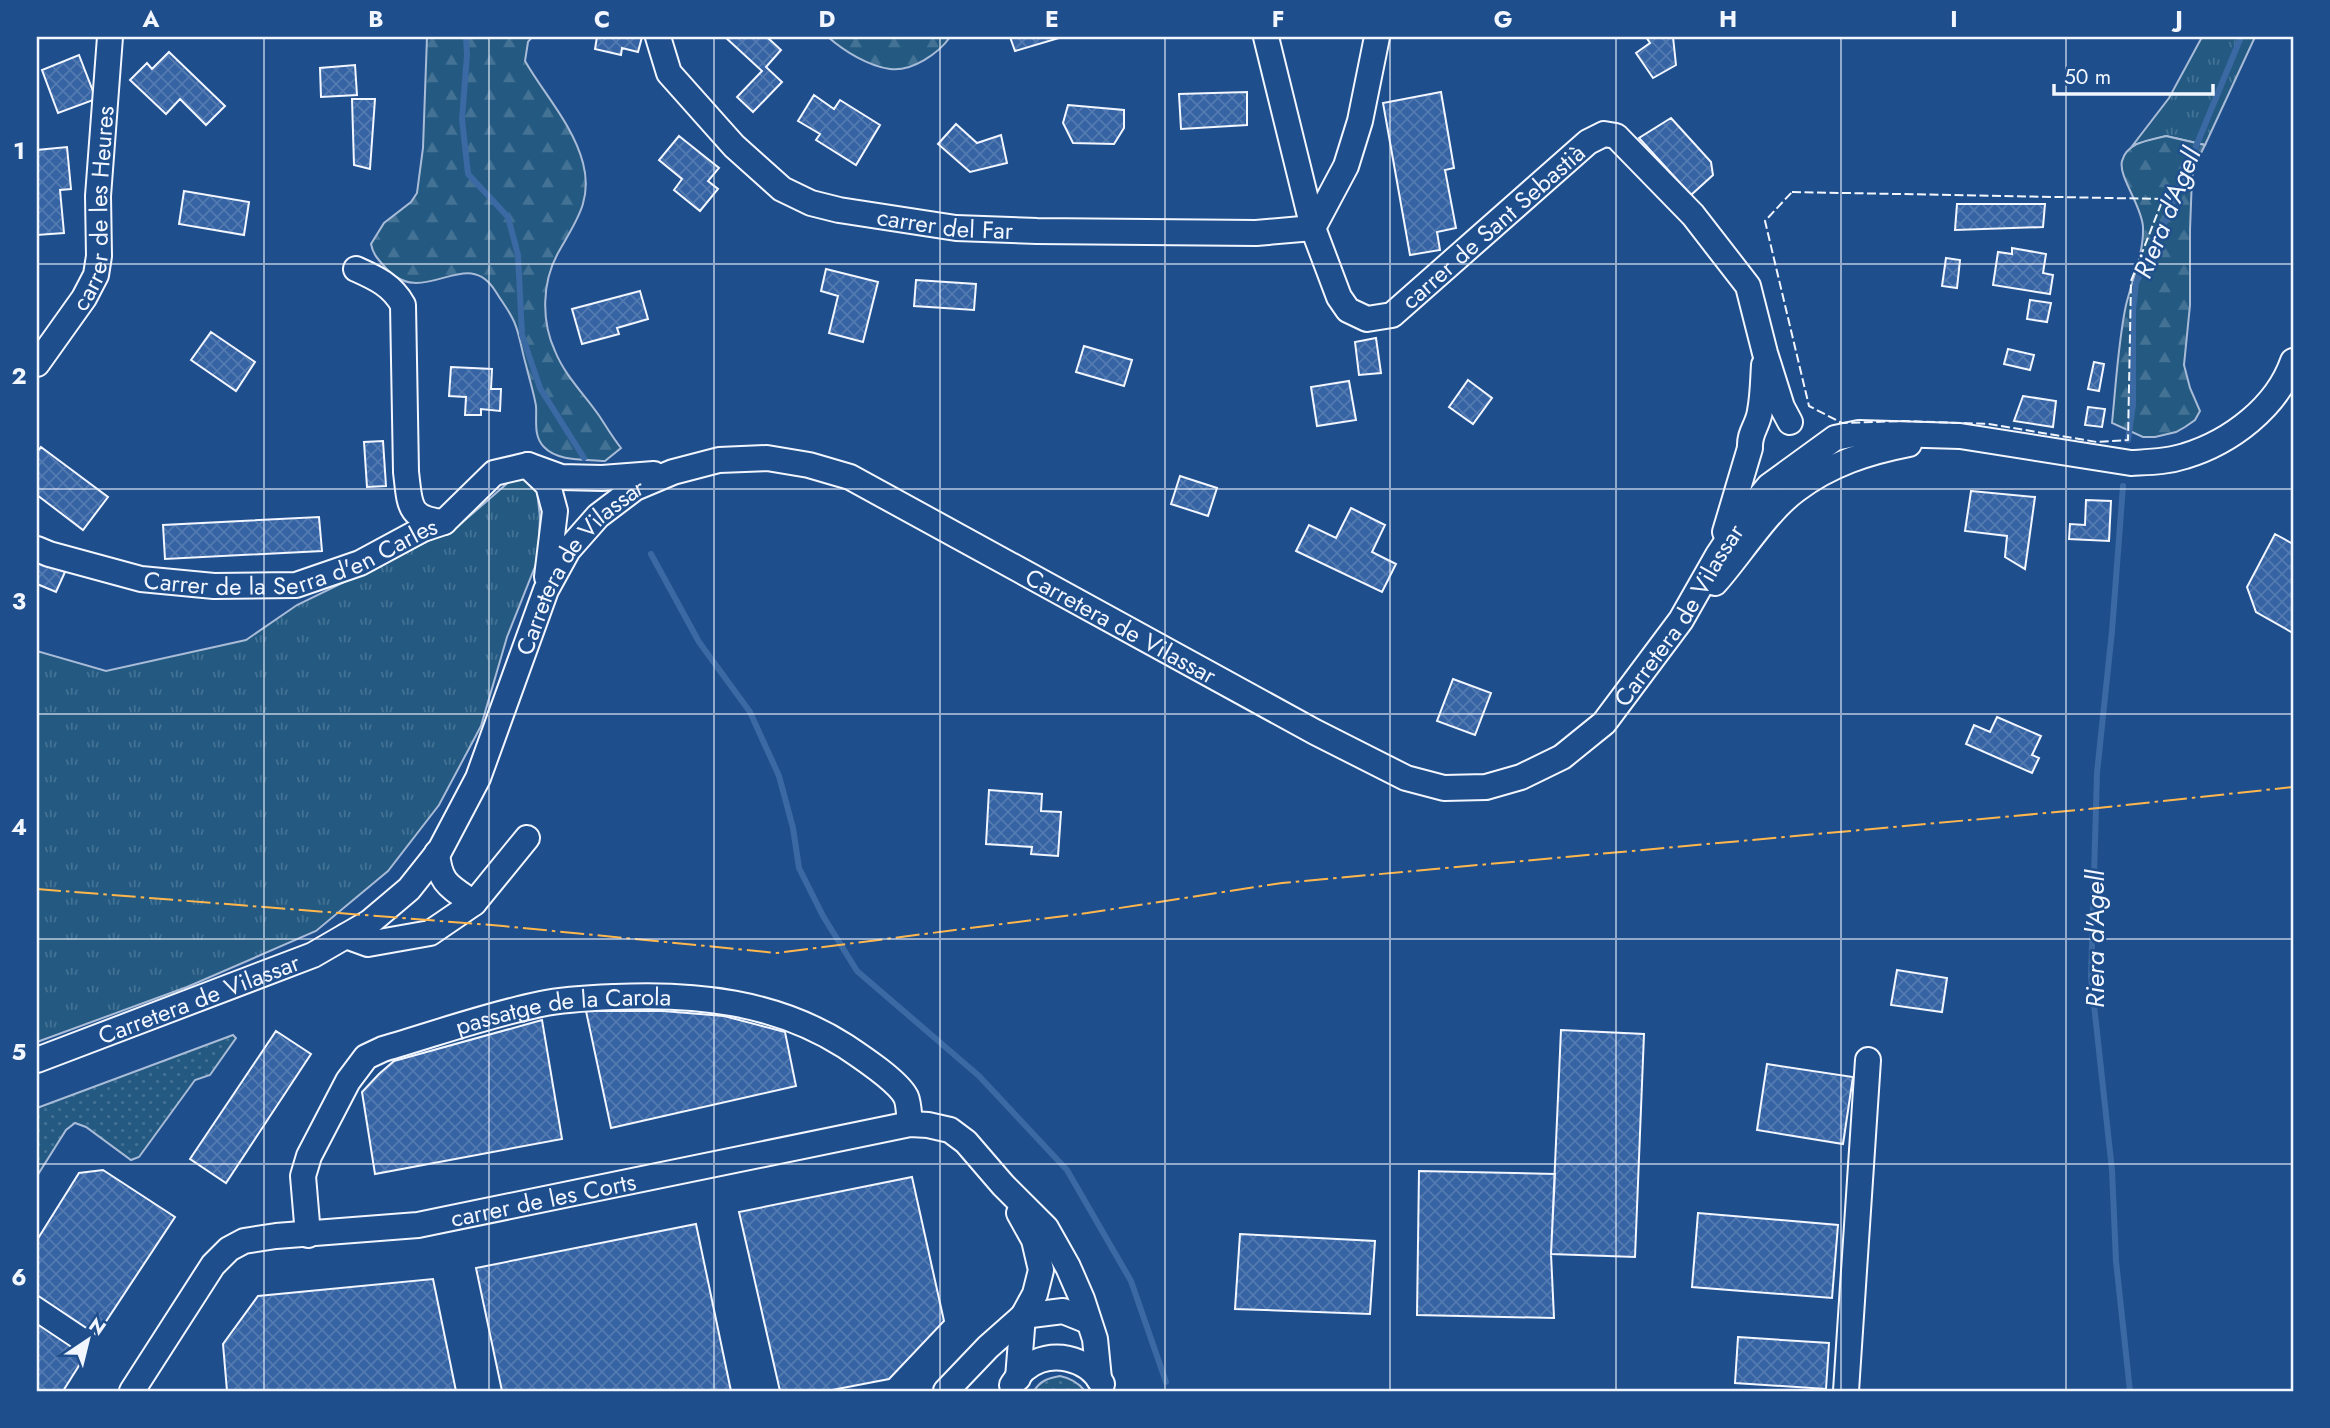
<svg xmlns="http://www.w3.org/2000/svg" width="2330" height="1428" font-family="Jost,sans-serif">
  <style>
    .grass { fill: url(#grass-tufts); stroke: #a8bbd7; stroke-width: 2 }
    .forest { fill: url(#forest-firs); stroke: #a8bbd7; stroke-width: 2 }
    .park { fill: url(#park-dots); stroke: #a8bbd7; stroke-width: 2 }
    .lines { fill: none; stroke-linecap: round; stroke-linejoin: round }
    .stream { stroke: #3b69a3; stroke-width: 6 }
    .building { fill: url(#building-cross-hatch); stroke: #f2f6ff; stroke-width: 2 }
    .minor-casing { stroke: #f2f6ff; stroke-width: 28 }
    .minor { stroke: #1f4e8c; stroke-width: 24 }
    .fence { stroke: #f2f6ff; stroke-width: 2; stroke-dasharray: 9 3.5; stroke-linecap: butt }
    .power { stroke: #ffb74d; stroke-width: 2; stroke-dasharray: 24 5 3.5 5; stroke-linecap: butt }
    .grid { fill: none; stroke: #f2f6ff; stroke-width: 2; stroke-opacity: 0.55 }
    .labels { text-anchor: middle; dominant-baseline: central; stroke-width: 5; stroke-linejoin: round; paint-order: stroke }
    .street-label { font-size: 24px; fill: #f2f6ff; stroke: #1f4e8c }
    .water-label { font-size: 26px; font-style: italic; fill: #f2f6ff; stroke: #1f4e8c }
    .neatline { fill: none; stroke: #f2f6ff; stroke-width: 2.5 }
    .grid-label { font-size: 23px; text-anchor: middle; font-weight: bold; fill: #f2f6ff }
  </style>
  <defs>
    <pattern id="grass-tufts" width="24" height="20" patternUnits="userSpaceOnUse" patternTransform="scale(1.75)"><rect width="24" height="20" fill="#245a82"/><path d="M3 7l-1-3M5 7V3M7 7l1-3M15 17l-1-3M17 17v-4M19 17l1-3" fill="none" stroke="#447295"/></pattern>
    <pattern id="forest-firs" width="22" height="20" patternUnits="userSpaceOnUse" patternTransform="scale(1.75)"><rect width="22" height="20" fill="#245a82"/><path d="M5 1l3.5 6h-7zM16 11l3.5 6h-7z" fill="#447295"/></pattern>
    <pattern id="park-dots" width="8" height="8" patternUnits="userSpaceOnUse" patternTransform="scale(1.75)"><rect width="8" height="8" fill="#245a82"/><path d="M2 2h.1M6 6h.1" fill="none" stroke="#447295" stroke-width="1.8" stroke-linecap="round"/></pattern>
    <pattern id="building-cross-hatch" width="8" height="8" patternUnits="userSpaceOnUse" patternTransform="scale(1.75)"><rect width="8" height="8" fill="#3563a3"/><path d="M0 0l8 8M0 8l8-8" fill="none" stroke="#537ab1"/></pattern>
  </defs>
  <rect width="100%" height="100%" fill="#1f4e8c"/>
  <path class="grass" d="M2202 37H2255L2205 145 2166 136 2133 145 2169 98Z
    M526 477 537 491 540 517 538 559 507 637 481 726 439 805 388 871 316 931 187 987 37 1042V651L106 671 246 640 297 605 457 527 510 481Z"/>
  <path class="forest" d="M427 37H532L528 42 525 61C544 94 573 125 583 163 593 201 575 222 558 253 542 282 541 321 555 351 565 376 585 395 600 417 607 428 613 438 621 448L605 461C586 459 558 462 544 447 533 436 537 420 536 406 534 393 529 378 526 365 522 352 520 336 515 324 511 313 502 302 496 292 466 242 423 313 384 266 377 258 373 254 371 244L384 223 411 202 417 193 423 148Z
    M828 37H950C939 53 912 72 890 69 868 66 844 51 828 37Z
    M2166 136 2205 145 2195 165 2192 177 2190 230V305L2184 365 2190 388 2200 411 2195 420 2185 427 2176 432 2155 437H2143L2112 423C2116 384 2118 343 2126 305 2132 280 2144 253 2143 227 2142 206 2118 176 2122 161 2127 142 2150 140 2166 136Z"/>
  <path class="park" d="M233 1035 236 1038 210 1075 195 1080 139 1157 131 1160 86 1127 75 1123 66 1130 37 1176V1108Z
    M1060 1376C1070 1378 1078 1382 1085 1391H1034C1040 1381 1048 1378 1060 1376Z"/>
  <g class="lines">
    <path class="stream" d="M466 37 467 55 462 119 468 174 508 217 518 255 522 335 540 388 584 458
      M2128 440 2133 405V310L2136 283 2164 224 2241 37
      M2123 486 2112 631 2097 773 2091 977 2112 1170 2116 1261 2130 1391
      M651 554 699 642 750 712 779 776 793 828 799 868 823 916 857 971 979 1076 1067 1170 1131 1281 1166 1382"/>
  </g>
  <path class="building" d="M597 37H642L638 52 622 48 621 55 595 49Z
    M725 37H767L781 50 766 67 782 82 753 112 737 97 762 71Z
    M1010 37H1059V38L1015 51Z
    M1646 37H1673L1676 65 1653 78 1636 53 1650 43Z
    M169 52 225 106 206 125 180 99 166 114 130 80 147 63 152 69Z
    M79 55 96 99 58 113 42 70Z
    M355 65 357 95 321 97 320 68Z
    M1247 92V125L1181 129 1179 94Z
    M1441 92 1454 168 1445 170 1456 228 1437 232 1440 250 1410 255 1383 103Z
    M814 95 834 109 840 100 880 125 856 165 816 140 820 134 798 121Z
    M352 99H375L370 169 354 165Z
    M1068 105 1124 110V128L1114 144 1073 143 1063 123Z
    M1671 118 1711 162 1713 175 1691 195 1639 138Z
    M956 124 977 143 1001 135 1007 163 970 172 938 144Z
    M679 136 719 168 708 181 718 189 700 211 674 190 682 179 659 160Z
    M67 147 71 189 60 190 64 233 37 235V150Z
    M184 191 249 202 244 235 179 224Z
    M1957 204H2045L2043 227 1955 230Z
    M2012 248 2046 254 2043 273 2053 275 2050 294 1993 285 1998 252 2012 254Z
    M1946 258 1960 260 1957 288 1942 286Z
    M826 269 878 282 863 342 829 333 838 296 821 291Z
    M916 280 976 284 974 310 914 306Z
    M640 291 648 319 617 328 619 334 582 344 572 309Z
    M2030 300 2051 303 2047 322 2027 319Z
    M211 332 255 362 236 391 191 360Z
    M1376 338 1381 373 1359 375 1355 342Z
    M1084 346 1132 360 1124 386 1076 372Z
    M2008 349 2034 355 2030 370 2004 364Z
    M2094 362 2104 364 2099 391 2088 389Z
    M451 367 492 369 491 389H501L500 411 481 409V415H465L466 397 449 396Z
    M1468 380 1492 398 1473 424 1449 407Z
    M1349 381 1356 420 1317 426 1311 387Z
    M2023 396 2056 401 2053 427 2014 421Z
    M2088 407 2105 409 2102 427 2085 425Z
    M383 441 386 486 367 487 364 442Z
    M41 447 108 497 83 530 37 495V452Z
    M1180 476 1217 488 1208 516 1171 504Z
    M1971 491 2035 497 2025 569 2005 557 2007 536 1965 531Z
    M2086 500 2111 501 2109 541 2069 539 2070 524 2085 525Z
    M1351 508 1385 525 1372 552 1396 564 1382 592 1296 551 1309 525 1336 538Z
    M319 517 322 551 165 559 163 525Z
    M2275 534 2293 544V633L2256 612 2247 587Z
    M37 560 65 572 56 592 37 584Z
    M1453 679 1491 693 1475 735 1437 721Z
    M1997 717 2041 736 2032 755 2039 758 2032 773 1966 744 1974 725 1990 732Z
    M989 790 1042 794 1041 811 1061 812 1058 856 1031 854 1032 847 986 844Z
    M1897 970 1947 978 1942 1012 1891 1005Z
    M586 1011H663L724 1016 785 1032 796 1086 611 1128Z
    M542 1020 562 1139 375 1174 362 1092 379 1074 394 1061Z
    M1561 1030 1644 1034 1635 1257 1551 1254Z
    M276 1031 311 1054 226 1183 190 1159Z
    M1767 1064 1853 1077 1843 1144 1757 1130Z
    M103 1170 175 1217 97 1335 37 1295V1240L79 1173Z
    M1419 1171 1555 1174 1551 1254 1554 1318 1417 1315Z
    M912 1177 944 1321 889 1379 827 1391H780L739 1212Z
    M1698 1213 1838 1225 1832 1298 1692 1287Z
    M696 1224 731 1391H502L476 1268Z
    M1240 1234 1375 1241 1370 1314 1235 1309Z
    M433 1279 456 1391H227L223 1344 258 1296Z
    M37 1324 85 1356 63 1391H37Z
    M1738 1337 1829 1343 1826 1389 1735 1383Z"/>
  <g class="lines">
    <defs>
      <g id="minor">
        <path id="s1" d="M658 37 669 73 734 146 782 189 811 203 839 210 956 228 1037 231 1256 233 1313 228 1346 166 1360 121 1377 37"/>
        <path id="s2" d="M1266 37 1313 228 1339 297 1348 310 1367 319 1392 315 1588 142 1604 134 1616 136 1693 215 1748 286 1765 353 1782 407 1790 422"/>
        <path d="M356 269C376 278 392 285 403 305L406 472C410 504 407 519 444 522"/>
        <path id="s3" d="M37 364 84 298 96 275 99 256 98 196 110 37"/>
        <path d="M528 465 561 477 602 478 654 474"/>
        <path d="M528 466 548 485 555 511 547 577"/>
        <path d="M1725 532 1750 448C1749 432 1758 426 1760 411 1763 396 1763 380 1764 365"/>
        <path id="s4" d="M37 549 49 554 141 579 214 586 296 585 360 563 423 529 444 522 494 473 528 465"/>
        <path d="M1715 583C1740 555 1767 511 1796 490 1830 464 1868 452 1909 444"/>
        <path d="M437 853C440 884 449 886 474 903"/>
        <path d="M346 936 368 944 430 933 474 903 527 838"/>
        <path id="s5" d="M37 1060 313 955 370 922 409 889 440 850 478 778 546 590 568 550 598 516 635 488 673 472 719 460 767 458 809 465 850 477 1315 732 1406 778 1444 788 1486 787 1521 777 1562 757 1604 723 1681 620 1718 555 1744 516 1769 486 1835 438 1859 433 1960 436 2131 463C2149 462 2167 462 2185 456 2231 442 2277 407 2293 361"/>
        <path id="s6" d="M308 1235 303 1176 309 1156 348 1081 366 1057 383 1049C435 1034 487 1015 541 1004 565 999 591 998 615 997 695 993 776 1002 845 1046 860 1056 898 1081 906 1097 909 1104 909 1116 910 1124"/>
        <path d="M1023 1316 1063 1311 1088 1321"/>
        <path d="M1018 1378 1023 1316 1035 1294 1041 1270 1034 1240 1019 1213"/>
        <path d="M1012 1385C1016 1380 1020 1372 1026 1368 1050 1349 1088 1357 1102 1384"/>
        <path id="s7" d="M132 1391 213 1265 229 1249 244 1241 276 1236 418 1225 910 1124 928 1125 950 1130 966 1142 1003 1185 1046 1228 1068 1267 1082 1299 1095 1339 1099 1379"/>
        <path d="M946 1391 988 1347 1023 1316"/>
        <path d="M1846 1391 1868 1060"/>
      </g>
    </defs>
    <use href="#minor" class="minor-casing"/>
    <use href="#minor" class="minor"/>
    <path class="fence" d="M1792 192 2163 199 2131 281 2128 440 2097 442 1989 424 1904 421 1842 423 1809 406 1765 221Z"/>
    <path class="power" d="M37 889 503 926 777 953 1087 913 1282 883 2079 810 2293 787"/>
  </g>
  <path class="grid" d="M264 37V1391M489 37V1391M714 37V1391M940 37V1391M1165 37V1391M1390 37V1391M1616 37V1391M1841 37V1391M2066 37V1391M37 264H2293M37 489H2293M37 714H2293M37 939H2293M37 1164H2293"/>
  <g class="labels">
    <g class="street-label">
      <text stroke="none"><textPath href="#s3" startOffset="173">carrer de les Heures</textPath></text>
      <text stroke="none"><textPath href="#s1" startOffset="368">carrer del Far</textPath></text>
      <text stroke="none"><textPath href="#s2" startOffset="467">carrer de Sant Sebastià</textPath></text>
      <text stroke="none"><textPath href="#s4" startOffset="264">Carrer de la Serra d'en Carles</textPath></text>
      <text stroke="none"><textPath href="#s5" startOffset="782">Carretera de Vilassar</textPath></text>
      <text stroke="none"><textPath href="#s5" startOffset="2084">Carretera de Vilassar</textPath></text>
      <text stroke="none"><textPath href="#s5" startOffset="1412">Carretera de Vilassar</textPath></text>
      <text stroke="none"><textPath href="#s5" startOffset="173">Carretera de Vilassar</textPath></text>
      <text stroke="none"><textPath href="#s6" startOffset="399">passatge de la Carola</textPath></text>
      <text stroke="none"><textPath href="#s7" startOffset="492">carrer de les Corts</textPath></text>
    </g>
    <g class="water-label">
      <text transform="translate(2167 213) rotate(-68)">Riera d'Agell</text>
      <text transform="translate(2095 939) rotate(-90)">Riera d'Agell</text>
    </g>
  </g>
  <rect width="2330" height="1428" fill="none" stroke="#1f4e8c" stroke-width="77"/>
  <g transform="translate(88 1340) rotate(35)" stroke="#1f4e8c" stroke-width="5" paint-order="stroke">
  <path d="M0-5L12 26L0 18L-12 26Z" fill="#f2f6ff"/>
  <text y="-10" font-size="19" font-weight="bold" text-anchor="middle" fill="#f2f6ff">N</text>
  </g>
  <path d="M2054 84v10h159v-10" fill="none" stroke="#f2f6ff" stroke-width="3.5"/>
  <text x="2064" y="84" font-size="21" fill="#f2f6ff" stroke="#1f4e8c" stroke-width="5" paint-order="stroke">50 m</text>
  <rect x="38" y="38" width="2254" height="1352" class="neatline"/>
  <g class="grid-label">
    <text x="151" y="27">A</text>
    <text x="376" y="27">B</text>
    <text x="602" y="27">C</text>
    <text x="827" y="27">D</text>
    <text x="1052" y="27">E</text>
    <text x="1278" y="27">F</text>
    <text x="1503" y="27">G</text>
    <text x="1728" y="27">H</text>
    <text x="1954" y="27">I</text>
    <text x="2179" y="27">J</text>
    <text x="19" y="159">1</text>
    <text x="19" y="384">2</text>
    <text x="19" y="609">3</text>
    <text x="19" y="835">4</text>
    <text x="19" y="1060">5</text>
    <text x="19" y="1285">6</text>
  </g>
</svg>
